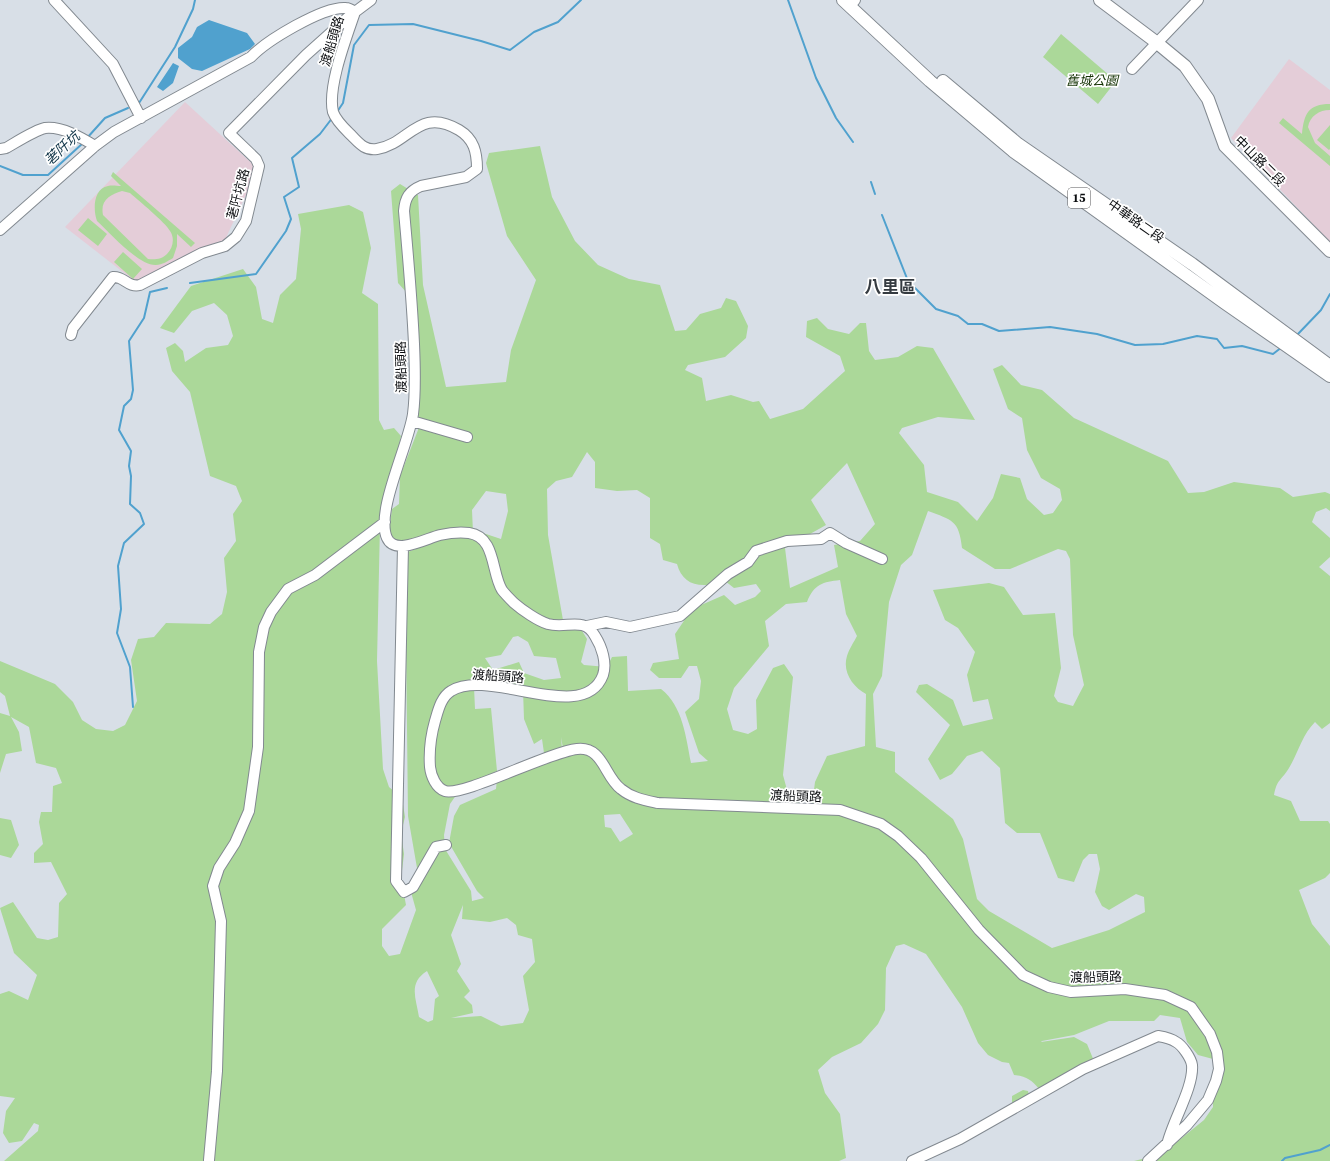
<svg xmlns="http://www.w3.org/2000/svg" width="1330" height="1161" font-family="'Source Serif 4','Noto Sans TC',serif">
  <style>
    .education { fill: #e4cdd8 }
    .green { fill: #abd899; fill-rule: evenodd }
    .water { fill: #50a1ce }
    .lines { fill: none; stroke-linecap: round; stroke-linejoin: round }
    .stream { stroke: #50a1ce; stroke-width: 2 }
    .minor-casing { stroke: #828990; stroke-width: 12 }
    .major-casing { stroke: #828990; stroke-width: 14 }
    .minor { stroke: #fff; stroke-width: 10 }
    .major { stroke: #fff; stroke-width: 12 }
    .labels { text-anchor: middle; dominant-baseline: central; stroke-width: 3.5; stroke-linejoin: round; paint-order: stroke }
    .shield { fill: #fff; stroke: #545557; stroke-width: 1 }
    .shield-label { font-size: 12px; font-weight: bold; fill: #0a0c0f }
    .street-label { font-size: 13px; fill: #0a0c0f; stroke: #fff }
    .park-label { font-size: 13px; font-style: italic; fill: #153305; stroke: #fff }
    .water-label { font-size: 14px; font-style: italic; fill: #123649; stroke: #fff }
    .district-label { font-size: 17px; font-weight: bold; fill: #353b41; stroke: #fff }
  </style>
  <rect width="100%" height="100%" fill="#d8dfe7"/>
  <path class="education" d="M1289 59 1330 90V242L1231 138Z
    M185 102 258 169 224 242 137 283 65 227Z"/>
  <path class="green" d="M1061 34 1116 81 1098 104 1043 57Z
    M1330 104V110C1319 110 1310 116 1308 127L1315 143 1330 156V166L1279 123 1283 118 1302 134C1304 114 1308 104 1330 104Z
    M1330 125V149L1329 150 1317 140Z
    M540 146 552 197 575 241 598 265 629 279 660 285 675 331 686 330 700 314 721 308 726 298 736 301 748 326 746 338 725 357 688 365 685 370 702 378 706 401 731 395 753 402 759 401 770 419 803 409 845 371 840 356 806 337 807 321 817 318 828 329 849 334 860 323H866L869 351 875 360 898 357 917 346 933 348 975 420 938 417 902 428 899 433 924 465 927 492 958 502 977 521 993 498 1001 474 1020 478 1027 499 1044 515 1053 513 1062 500 1060 489 1041 478 1027 450 1022 418 1008 409 993 369 1002 365 1021 385 1042 390 1074 418 1168 461 1188 493 1204 492 1234 482 1280 488 1293 497 1325 492 1330 494V511L1326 508 1316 512 1312 522 1330 538V557L1319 567 1330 576V723L1322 729 1315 722C1302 735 1298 753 1289 768 1281 781 1277 779 1274 795L1291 801 1300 821H1328L1330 824V873L1325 878 1299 890 1312 924 1330 946V1161H1134L1162 1154 1204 1120 1213 1107V1059L1198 1055 1187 1042 1180 1018 1160 1015 1154 1021H1109L1074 1035 1042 1041 1041 1042 1074 1037 1087 1044 1094 1061 1039 1089C1032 1080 1026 1076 1014 1075L1009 1063 1002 1062 988 1055 978 1043 962 1007 926 954 904 944 896 946 886 968 885 1010 878 1024 861 1043 832 1057 818 1070 825 1093 840 1114 846 1158 839 1161H4L38 1131 39 1125 34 1123 22 1141 9 1143 3 1133 6 1111 15 1098 0 1096V994L9 991 28 1000 37 975 14 953 0 908 13 902 37 938 48 940 58 937 59 903 67 894 51 862 34 863V853L43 844 39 822 41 812H52L53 786 62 783 56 768 36 763 29 727 11 717 19 732 22 751 6 754 0 773V713L10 716 5 696 0 692V661L55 684 73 702 82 720 96 729 113 731 125 725 137 701 131 660 138 639 154 637 166 623 210 624 222 614 227 592 224 558 236 541 233 514 242 501 236 486 210 476 190 392 172 371 166 348 175 343 183 351 185 362 206 348 228 345 233 336 227 315 214 303 192 311 174 333 160 328 191 286 243 269 256 287 262 319 273 323 280 295 296 279 301 229 298 214 349 205 363 212 371 248 362 293 378 304 379 420 384 430 394 428 401 436 380 525 377 661 383 769 389 787 402 798 405 817 401 833 404 854 401 879 406 905 382 929V946L389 956 400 954 416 910 411 892 417 868 408 816 405 553 442 539 471 537 480 532 501 539 508 511 506 494 486 491 472 510 473 533 410 543 395 540 389 532 392 509 399 504 400 476 418 430 416 303 398 283 391 191 400 184 418 195 423 285 446 387 506 382 511 350 536 280 507 236 486 163 489 153ZM587 452 595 462V488L617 491 637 490 650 498V538L660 544 663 560 677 564C681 579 691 586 707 585 715 585 747 563 756 558L749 568 725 581 734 588 756 584 761 591 755 597 735 605 724 595 692 609 675 634 679 659 653 663 650 670 659 678H681L689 666H697L701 681 699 699 685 712 699 753 708 761 691 763C686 738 683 706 661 689L628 691 627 656 612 657 607 667 584 665 581 662 587 639 581 629 563 620 548 535 547 489 556 481 572 477ZM847 463 875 524 860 541 834 545 838 567 790 588 785 548 826 525 811 500ZM928 511C952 520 959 520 962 548L995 569H1010L1058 549 1066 551 1070 559 1073 635 1084 685 1073 706 1058 702 1054 696 1061 668 1055 613 1023 615 1004 587 989 583 933 590 945 620 958 628 975 652 967 675 973 702 988 699 993 719 963 726 953 700 927 684 919 685 916 692 950 725 928 759 940 780 952 774 967 756 982 751 1000 768 1005 823 1017 833H1040L1058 878 1074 882 1083 860 1089 854H1097L1100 869 1095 892 1102 906 1109 910 1136 894 1144 897 1145 912 1109 930 1052 948 989 911 977 899 963 839 953 819 895 772V752L876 747 873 694 882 676 889 602 901 565 912 555ZM840 580 846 614 857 636C854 642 849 649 847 656 842 672 853 687 866 694L865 746 827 756 815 782 812 805 790 801 783 775 793 677 784 664 773 668 756 700 757 729 748 734 733 730 727 709 734 688 769 646 765 621 786 604 807 602C814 584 823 582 840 580ZM518 636 528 642 534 656 556 658 561 678 544 680 524 673 519 662 493 670 485 658 501 655 513 637ZM492 679 523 690 524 719 534 744 542 739 544 753 562 749 561 737 564 754 497 779 496 789 460 805 454 816 449 843 477 891 484 898 472 901 471 891 445 849 444 835 450 804 461 788 497 771 491 708 475 709 474 687ZM620 814 633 834 620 842 611 828 605 827 604 815ZM463 905 462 919 490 922 507 918 516 925 518 935 532 939 535 962 523 976 529 1010 523 1023 501 1026 481 1016 451 1018 473 1013 472 1005 464 997 470 991 457 971 461 964 451 935ZM427 971 439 996 435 999 433 1020 428 1022 419 1017C416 998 408 983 427 971Z
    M113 172 195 243 191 247 177 234V246L173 258C168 261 162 265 156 265 139 266 110 233 97 221 93 210 93 189 108 186 112 185 117 186 121 186L111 176ZM122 191 130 193C139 201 165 222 170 231 175 238 173 248 167 254 162 259 155 260 148 259L103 215C100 200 110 195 122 191Z
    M88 218 107 234 98 246 78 230Z
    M123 252 142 269 133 279 114 262Z
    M0 818 11 820 19 845 11 858 0 855Z
    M1023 1090 1028 1091 1029 1095 1012 1103V1096Z"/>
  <path class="water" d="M209 20 247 33 255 44 250 49 202 71 192 69 178 58V48L192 37 197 27Z
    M173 63 179 66 173 83 163 91 157 87Z"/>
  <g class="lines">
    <path class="stream" d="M788 0 816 78 836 118 853 142
      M139 103 175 47 193 9 195 0
      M337 112 343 103 354 45 369 25 413 24 481 41 510 50 534 32 558 22 581 0
      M87 138 105 118 128 108
      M0 166 23 175H48L83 143
      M871 182 875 194
      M882 215 908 281 936 309 958 316 968 324H982L999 331 1050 327 1097 334 1135 345 1163 344 1197 336 1217 339 1224 348 1242 346 1273 354 1282 347
      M190 283 256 274 286 231 291 219 284 197 299 187 292 158 320 134 333 117
      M1297 335 1321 310 1330 294
      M133 707 130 667 117 633 121 609 118 566 124 543 144 524 140 513 130 504 131 476 129 466 131 451 119 430 124 406 131 399 133 390 129 341 144 318 150 292 167 288
      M1282 1161 1285 1158 1320 1150 1330 1145"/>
    <defs>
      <path id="minor" d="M54 0 113 64 141 118
        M850 6 855 0
        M355 12C347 36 327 87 333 112 336 121 345 129 352 136 359 143 365 151 377 149 409 144 419 106 459 130 474 139 477 152 477 169L466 177 421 186C409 191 405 198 404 211 408 255 412 300 414 344 415 367 416 391 413 414 409 444 375 512 387 538 395 556 427 538 440 535 449 533 461 532 469 533 496 537 491 572 502 590 505 594 510 599 514 603 522 610 538 621 548 624 567 629 584 616 595 636 602 647 607 663 603 675 584 726 489 667 451 691 441 697 438 711 435 721 431 735 429 753 430 767 431 776 436 788 445 791 462 797 549 752 577 749 603 746 604 776 621 789 632 798 644 800 658 803L840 810 881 824 898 836 921 858 979 930 1023 975 1049 987 1071 992 1125 989 1165 995 1191 1007 1210 1034 1217 1052 1219 1069 1216 1081 1208 1100 1187 1125 1148 1161
        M1132 69 1198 0
        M0 149 6 148C15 143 35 130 45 128 62 126 82 138 95 146
        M0 230 95 146 114 132 251 57C266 41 323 6 346 8 349 8 352 10 355 12L371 0
        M71 335 73 328 113 277C124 276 128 288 140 285L202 253 225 246 236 237 246 221 259 166 256 159 229 133 306 55 354 12
        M412 421 467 437
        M403 546 396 881 404 892 413 887 436 847 446 845
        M587 626 606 622 630 627 680 616 728 574 748 562 756 551 787 541 821 539 830 533 846 543 882 559
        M209 1160 217 1071 221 921 213 886 219 868 235 843 249 811 258 747 259 652 264 627 271 612 288 589 315 575 385 522
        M912 1161 960 1139 1083 1069 1158 1036C1164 1037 1172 1039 1176 1042 1182 1045 1191 1058 1192 1065 1194 1087 1172 1122 1167 1145"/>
      <path id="major" d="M843 0 930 81 1013 151 1225 303 1330 376
        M1100 0 1156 42 1185 66 1208 99 1225 146 1330 251
        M943 81 1018 144 1192 264 1330 366"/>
    </defs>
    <use href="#minor" class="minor-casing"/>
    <use href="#major" class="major-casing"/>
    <use href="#minor" class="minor"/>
    <use href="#major" class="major"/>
  </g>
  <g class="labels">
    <rect class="shield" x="1068" y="188" width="22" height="20" rx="3"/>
    <g class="shield-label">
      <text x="1079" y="198">15</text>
    </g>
    <g class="street-label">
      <text transform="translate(332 41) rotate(-73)">渡船頭路</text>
      <text transform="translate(1260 161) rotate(45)">中山路二段</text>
      <text transform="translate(238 194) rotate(-75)">荖阡坑路</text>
      <text transform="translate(1136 221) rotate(35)">中華路二段</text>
      <text transform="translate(401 367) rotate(-91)">渡船頭路</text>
      <text transform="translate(498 676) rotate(4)">渡船頭路</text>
      <text transform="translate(796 796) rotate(2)">渡船頭路</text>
      <text transform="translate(1096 977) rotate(-1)">渡船頭路</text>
    </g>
    <g class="park-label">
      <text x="1092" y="80">舊城公園</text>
    </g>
    <g class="water-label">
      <text transform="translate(62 148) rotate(-43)">荖阡坑</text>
    </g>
    <g class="district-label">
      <text x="890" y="287">八里區</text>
    </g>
  </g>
</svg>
